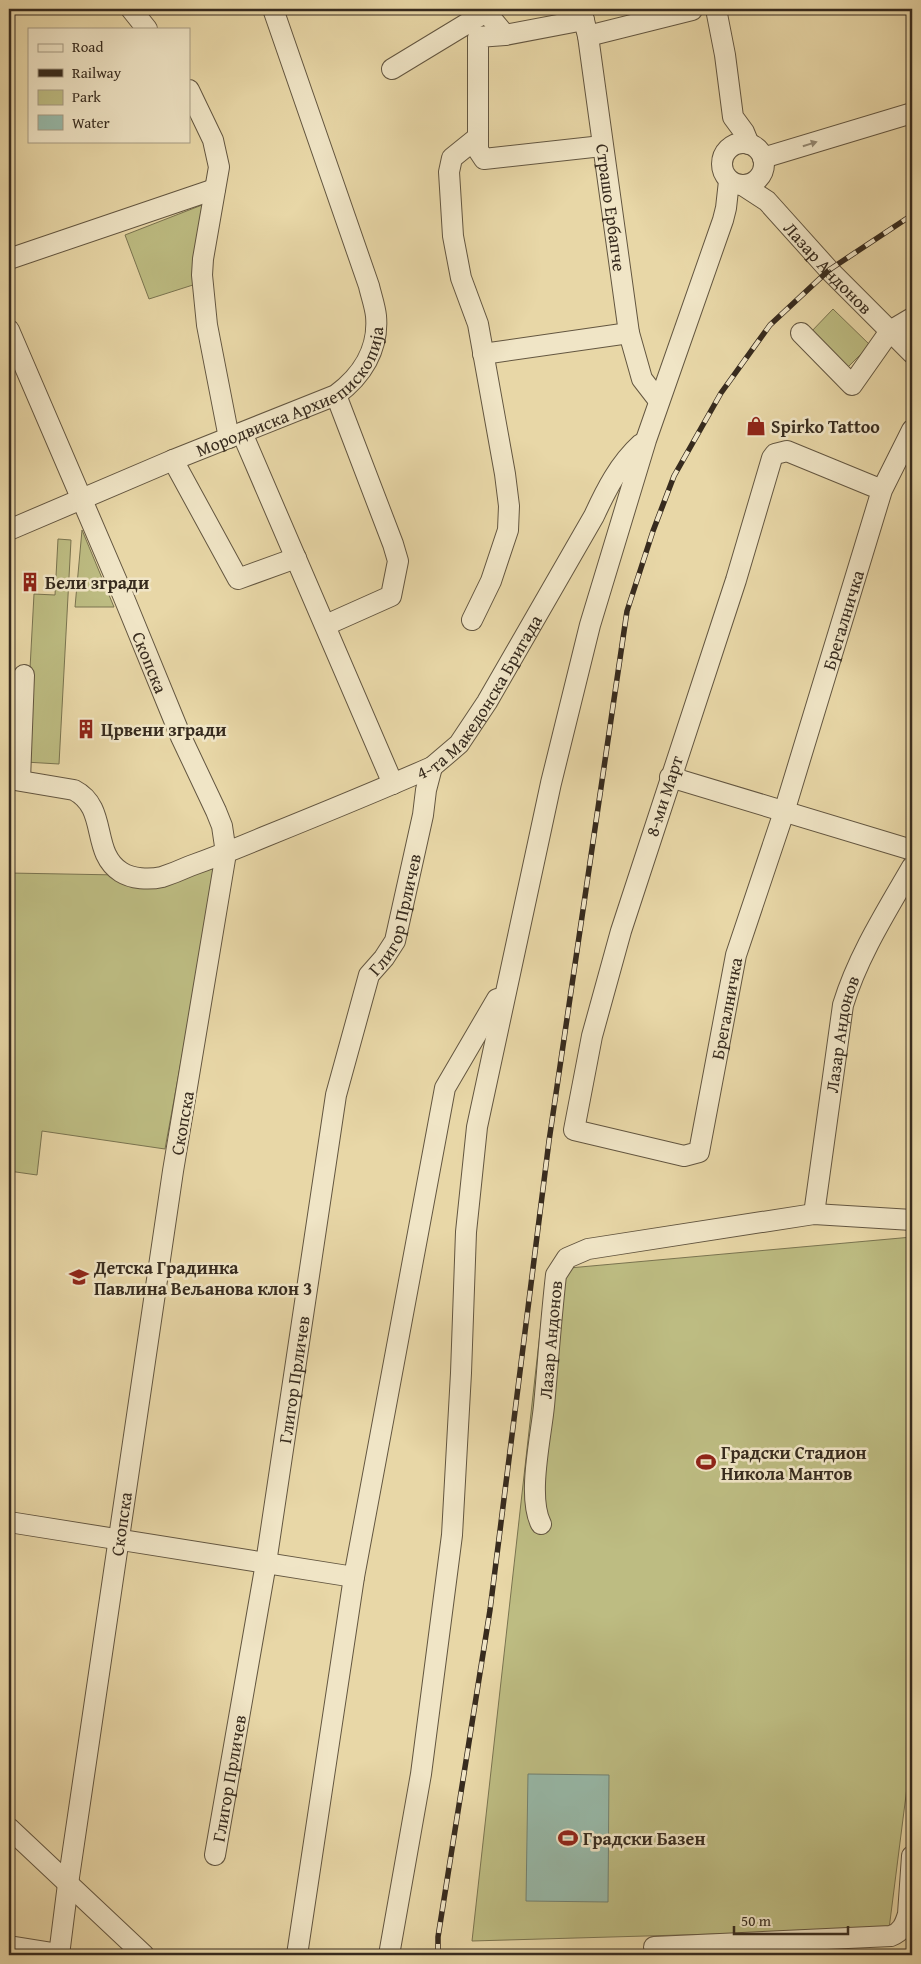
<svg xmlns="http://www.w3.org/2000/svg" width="921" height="1964" font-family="'Gentium Book Plus',serif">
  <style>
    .green { fill: #bdbc82; stroke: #7a7450 }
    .water { fill: #97b9a9; stroke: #718071 }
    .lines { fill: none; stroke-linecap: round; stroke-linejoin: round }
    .minor-casing { stroke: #635640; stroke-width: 22 }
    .minor { stroke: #f0e5c6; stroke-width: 20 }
    .rail-casing { stroke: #372b1e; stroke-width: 5.5 }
    .rail { stroke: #f0e5c6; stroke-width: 4; stroke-dasharray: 11; stroke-linecap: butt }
    .oneway { fill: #948872 }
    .labels { text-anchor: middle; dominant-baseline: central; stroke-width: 5; stroke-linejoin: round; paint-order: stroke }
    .street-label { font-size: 18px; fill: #372b1e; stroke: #f0e5c6 }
    .poi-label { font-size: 18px; font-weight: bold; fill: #372b1e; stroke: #f0e5c6; text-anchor: start }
  </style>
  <rect width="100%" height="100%" fill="#e8d7a7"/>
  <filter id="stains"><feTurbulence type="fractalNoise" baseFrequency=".004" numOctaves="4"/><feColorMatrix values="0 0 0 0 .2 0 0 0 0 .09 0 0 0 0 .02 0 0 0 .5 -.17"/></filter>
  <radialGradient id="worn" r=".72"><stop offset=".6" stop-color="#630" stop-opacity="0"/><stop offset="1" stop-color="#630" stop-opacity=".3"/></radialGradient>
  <path class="green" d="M202 205 196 284 149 299 125 235Z
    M833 309 870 345 847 368 810 333Z
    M82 530 114 607H75Z
    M58 539 71 540 59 764 25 762 34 594 55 595Z
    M217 865 165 1149 42 1131 37 1175 9 1171V873L119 875Z
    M912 1237V1748L889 1929 472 1941 547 1270Z"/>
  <path class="water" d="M528 1774 609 1775 608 1902 526 1901Z"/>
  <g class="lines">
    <defs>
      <g id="minor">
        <path d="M131 9 147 29"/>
        <path id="s1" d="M581 9 588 36 629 333 642 379 659 401"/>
        <path d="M716 9 725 55 733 117 744 132 749 144"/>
        <path d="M584 20 505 35 478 37V150L484 159 602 146"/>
        <path d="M588 36 692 10"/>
        <path d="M392 69 486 12 505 35"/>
        <path d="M189 90 213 140 219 167 203 259 202 275 207 325 229 438"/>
        <circle cx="743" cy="164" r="21"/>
        <path d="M763 158 912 113"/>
        <path id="s2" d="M744 186 767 201 829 270 912 353"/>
        <path d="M9 259 215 189"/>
        <path id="s3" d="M9 330 122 593 181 737 216 811 222 826 226 853 173 1171 68 1884 59 1955"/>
        <path d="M801 333 852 385 890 331 912 318"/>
        <path d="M483 354 629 333"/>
        <path d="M242 433 393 784"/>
        <path d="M173 460 238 579 296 558"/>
        <path id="s4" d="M882 490 787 451 775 454 772 458 736 580 621 931 592 1036 574 1130 684 1156 699 1152 736 955 784 812 882 490 912 430"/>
        <path id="s5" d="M9 530 173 460 336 395C362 376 379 349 376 316 375 306 371 295 369 286L273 9"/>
        <path d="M472 620 491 581 508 530 509 506 505 474 478 324 461 278 453 236 449 172 452 158 478 137"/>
        <path d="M326 625 391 596 398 561 393 544 336 395"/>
        <path d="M670 777 912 850"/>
        <path id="s6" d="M9 779 74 790C109 808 90 852 121 872 132 879 149 880 162 877 171 874 181 870 190 866 215 857 240 847 264 837 321 814 377 791 432 767L459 744 487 702 594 516C606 490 619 464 641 444"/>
        <path d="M20 780 24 675"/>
        <path id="s7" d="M814 1214 843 1005C858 956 886 912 912 867"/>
        <path d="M9 1522 354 1577"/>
        <path id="s8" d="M541 1524C527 1497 541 1437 544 1406 548 1363 551 1319 556 1275L567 1258 588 1249 814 1214 912 1220"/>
        <path d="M9 1828 144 1955"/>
        <path id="s9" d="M215 1855 266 1563 336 1095 369 975 384 958 395 941 423 815 426 790 432 767"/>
        <path d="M9 1946 59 1954"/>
        <path d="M654 1947 891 1936C902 1932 905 1924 908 1914L912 1856"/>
        <path d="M297 1955 354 1577 445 1088 497 999 502 998"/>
        <path d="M389 1955 421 1774 452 1535 461 1373 466 1232 477 1127 551 783 590 625 646 440 723 220 726 208 729 181"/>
      </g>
    </defs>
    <use href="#minor" class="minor-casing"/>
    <use href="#minor" class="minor"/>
    <defs>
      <path id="rail" d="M438 1955V1937L490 1610 549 1141 627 611 653 531 674 476 721 393 770 325 829 270 912 215"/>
    </defs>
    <use href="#rail" class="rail-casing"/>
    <use href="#rail" class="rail"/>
  </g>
  <defs><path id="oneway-solid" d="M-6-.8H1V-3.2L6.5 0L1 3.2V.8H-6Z" transform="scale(1.25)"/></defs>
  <use class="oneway" href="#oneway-solid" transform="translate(810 144) rotate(-17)"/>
  <defs>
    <symbol id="shop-bare" viewBox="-9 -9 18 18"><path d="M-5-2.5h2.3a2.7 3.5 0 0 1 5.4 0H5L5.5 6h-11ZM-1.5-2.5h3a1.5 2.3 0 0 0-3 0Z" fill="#8f2418" stroke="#f0e5c6" stroke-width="2.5" paint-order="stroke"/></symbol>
    <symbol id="building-bare" viewBox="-9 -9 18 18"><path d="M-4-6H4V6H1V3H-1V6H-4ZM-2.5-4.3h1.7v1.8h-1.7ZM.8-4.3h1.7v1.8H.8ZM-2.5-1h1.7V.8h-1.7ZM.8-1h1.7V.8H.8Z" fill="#8f2418" stroke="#f0e5c6" stroke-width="2.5" paint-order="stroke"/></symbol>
    <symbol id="school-bare" viewBox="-9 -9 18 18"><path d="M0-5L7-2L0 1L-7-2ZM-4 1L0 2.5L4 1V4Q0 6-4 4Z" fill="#8f2418" stroke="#f0e5c6" stroke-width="2.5" paint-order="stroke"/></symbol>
    <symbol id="stadium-bare" viewBox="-9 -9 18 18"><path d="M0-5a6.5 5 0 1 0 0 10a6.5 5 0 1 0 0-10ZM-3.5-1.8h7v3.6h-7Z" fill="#8f2418" stroke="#f0e5c6" stroke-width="2.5" paint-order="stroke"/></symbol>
  </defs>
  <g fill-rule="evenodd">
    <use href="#shop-bare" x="742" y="412" width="28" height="28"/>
    <use href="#building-bare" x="16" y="568" width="28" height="28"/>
    <use href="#building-bare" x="72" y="715" width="28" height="28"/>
    <use href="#school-bare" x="65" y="1263" width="28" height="28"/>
    <use href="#stadium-bare" x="692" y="1448" width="28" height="28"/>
    <use href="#stadium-bare" x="554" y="1824" width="28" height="28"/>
  </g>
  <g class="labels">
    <g class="street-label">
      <text stroke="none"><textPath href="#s1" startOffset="201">Страшо Ербапче</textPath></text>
      <text stroke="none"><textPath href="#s2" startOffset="118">Лазар Андонов</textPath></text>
      <text stroke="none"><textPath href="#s5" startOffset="320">Мородвиска Архиепископија</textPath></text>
      <text stroke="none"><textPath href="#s4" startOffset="1502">Брегалничка</textPath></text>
      <text stroke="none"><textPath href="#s3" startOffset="361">Скопска</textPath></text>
      <text stroke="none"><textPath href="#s6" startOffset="582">4-та Македонска Бригада</textPath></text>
      <text transform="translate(664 796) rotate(-72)">8-ми Март</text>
      <text stroke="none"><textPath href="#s9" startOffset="962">Глигор Прличев</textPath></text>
      <text stroke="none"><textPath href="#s4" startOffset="1096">Брегалничка</textPath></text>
      <text stroke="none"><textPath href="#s7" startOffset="182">Лазар Андонов</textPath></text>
      <text transform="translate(182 1123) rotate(-80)">Скопска</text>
      <text stroke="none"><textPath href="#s8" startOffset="186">Лазар Андонов</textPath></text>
      <text stroke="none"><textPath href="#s9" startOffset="482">Глигор Прличев</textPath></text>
      <text transform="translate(121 1524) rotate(-82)">Скопска</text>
      <text stroke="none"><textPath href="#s9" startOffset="78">Глигор Прличев</textPath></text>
    </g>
    <g class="poi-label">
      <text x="771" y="426">Spirko Tattoo</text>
      <text x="45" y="582">Бели згради</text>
      <text x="101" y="729">Црвени згради</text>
      <text x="94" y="1267">Детска Градинка<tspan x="94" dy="21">Павлина Вељанова клон 3</tspan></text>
      <text x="721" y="1452">Градски Стадион<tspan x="721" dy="21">Никола Мантов</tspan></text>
      <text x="583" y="1838">Градски Базен</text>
    </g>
  </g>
  <rect width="921" height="1964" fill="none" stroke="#e8d7a7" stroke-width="30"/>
  <rect x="10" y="10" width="901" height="1944" fill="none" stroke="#372b1e" stroke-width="2.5"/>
  <rect x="15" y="15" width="891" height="1934" fill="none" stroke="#372b1e"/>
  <rect x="28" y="28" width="162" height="115" fill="#f0e5c6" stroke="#a69b83"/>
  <rect x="38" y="44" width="25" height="8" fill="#f0e5c6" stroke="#a69b83"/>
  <text x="72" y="52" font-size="15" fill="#372b1e">Road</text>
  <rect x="38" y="69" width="25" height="8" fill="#372b1e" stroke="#a69b83"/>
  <text x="72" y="78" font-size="15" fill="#372b1e">Railway</text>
  <rect x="38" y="90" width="25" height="15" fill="#bdbc82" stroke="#a69b83"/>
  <text x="72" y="102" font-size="15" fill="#372b1e">Park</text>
  <rect x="38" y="115" width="25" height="15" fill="#97b9a9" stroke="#a69b83"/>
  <text x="72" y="128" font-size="15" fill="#372b1e">Water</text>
  <path d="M734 1926v8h114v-8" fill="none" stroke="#372b1e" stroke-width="2.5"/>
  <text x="741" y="1926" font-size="15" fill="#372b1e" stroke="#f0e5c6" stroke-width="4" paint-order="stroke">50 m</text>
  <rect width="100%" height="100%" filter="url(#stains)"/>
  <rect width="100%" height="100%" fill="url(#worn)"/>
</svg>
